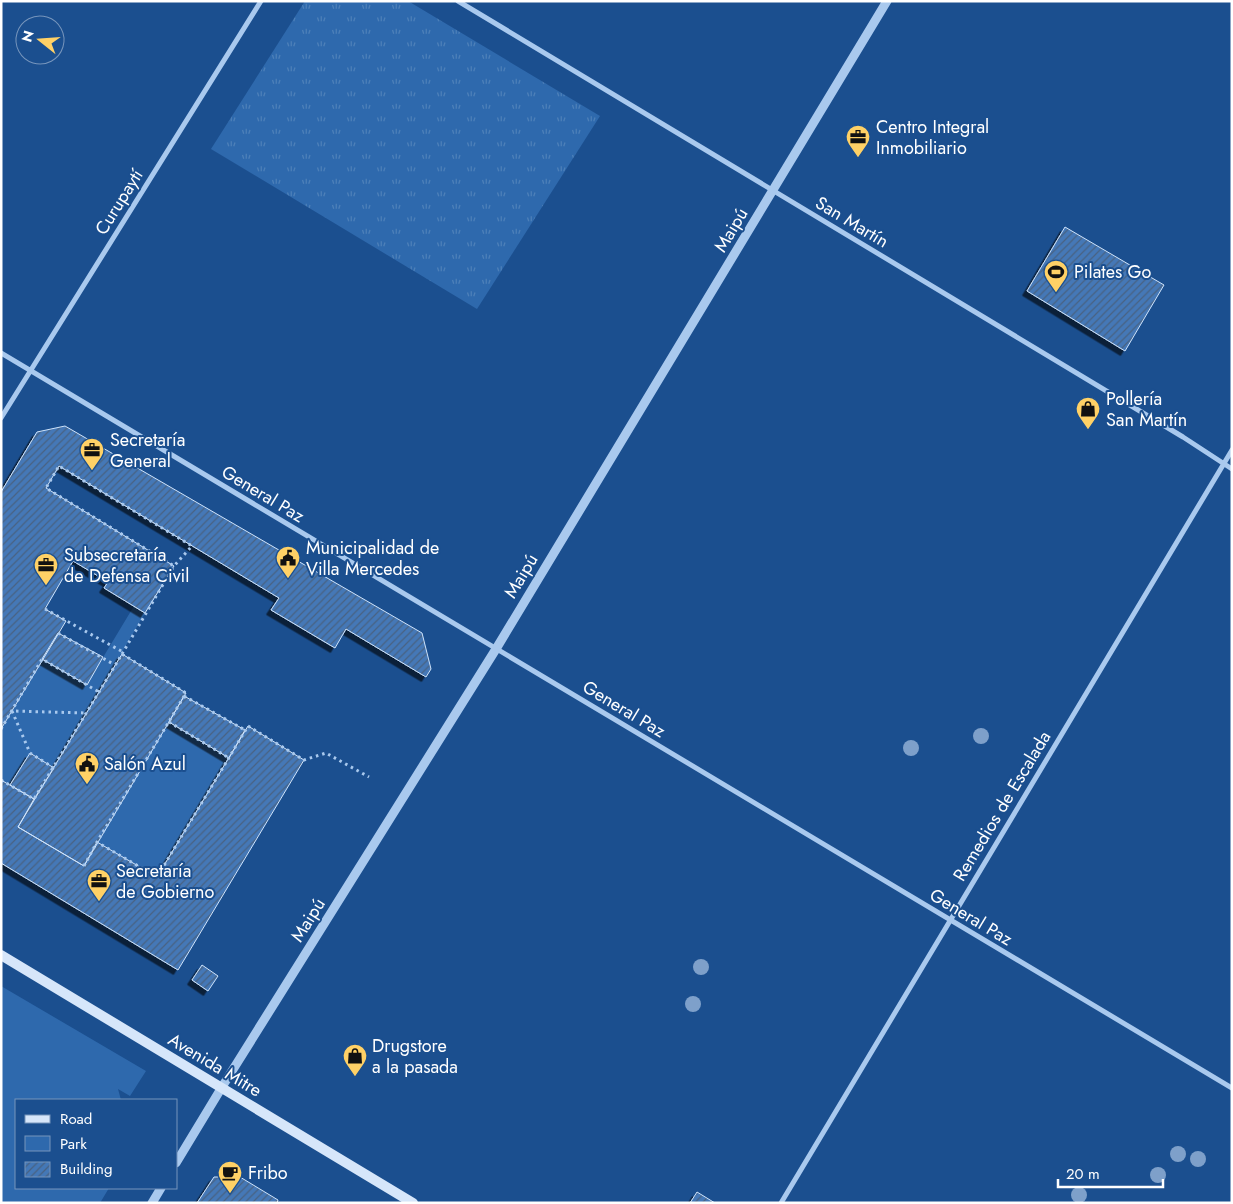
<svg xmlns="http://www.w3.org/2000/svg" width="1233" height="1204" font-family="Jost,sans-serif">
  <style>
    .grass { fill: url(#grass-tufts) }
    .green { fill: #2e69ad }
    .building { fill: url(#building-hatch); stroke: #cfe3fa; filter: url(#shadow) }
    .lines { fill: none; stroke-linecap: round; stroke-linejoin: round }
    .path { stroke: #a9c9ee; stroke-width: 3; stroke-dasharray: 2.5 4; stroke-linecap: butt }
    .minor { stroke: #a9c9ee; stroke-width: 5 }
    .tertiary { stroke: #a9c9ee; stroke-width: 9 }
    .secondary { stroke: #d6e6fa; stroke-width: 10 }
    .tree { fill: #7ea0ca }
    .labels { text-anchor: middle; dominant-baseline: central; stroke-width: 4; stroke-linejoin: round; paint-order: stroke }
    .poi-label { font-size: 18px; fill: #fff; stroke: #1b4f8f; text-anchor: start }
    .street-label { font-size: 18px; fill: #fff; stroke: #1b4f8f }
  </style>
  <defs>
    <pattern id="grass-tufts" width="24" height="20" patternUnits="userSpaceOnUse" patternTransform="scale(1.25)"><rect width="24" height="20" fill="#2e69ad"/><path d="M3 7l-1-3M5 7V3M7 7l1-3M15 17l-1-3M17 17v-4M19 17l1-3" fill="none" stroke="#4d80b9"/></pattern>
    <pattern id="building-hatch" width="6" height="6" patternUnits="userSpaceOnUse" patternTransform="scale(1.25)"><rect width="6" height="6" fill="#4478b7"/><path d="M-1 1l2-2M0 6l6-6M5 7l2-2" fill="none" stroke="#486282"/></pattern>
    <filter id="shadow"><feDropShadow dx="-4.5" dy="4.5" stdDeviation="0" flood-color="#0009"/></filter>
  </defs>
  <rect width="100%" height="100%" fill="#1b4f8f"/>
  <path class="grass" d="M305 1H408L600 116 477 309 211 149Z"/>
  <path class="green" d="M134 606 145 613 54 768 30 753 10 785 1 780V729L42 659 87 684Z
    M169 722 229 758 157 877 97 842Z
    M1 986 146 1071 130 1096 118 1089 121 1100H16V1188H109L100 1203H1Z"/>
  <path class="building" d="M1065 227 1164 285 1125 351 1027 291Z
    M65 426 422 633 431 669 426 677 346 629 335 648 271 610 279 598 59 466 46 488 174 566 145 613 104 588 108 582 73 561 45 609 66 621 1 729V492L37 432Z
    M58 633 103 657 87 685 42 659Z
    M122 654 186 693 84 866 18 827Z
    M184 696 245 730 229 758 169 722Z
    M248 726 304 760 178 970 1 863V780L34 799 18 827 84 866 97 842 157 877Z
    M30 753 54 768 34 799 10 785Z
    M202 965 218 976 208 991 192 980Z
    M214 1177H240L278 1200 277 1203H197Z
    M697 1192 715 1203H690Z"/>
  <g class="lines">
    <path class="path" d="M45 609 123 652
      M58 633 115 665
      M122 654 174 566 46 488 59 466 192 546 174 566
      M184 696 245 730
      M169 722 229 758
      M1 729 42 659 99 692
      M54 768 30 753 12 711 86 713
      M1 780 34 799 122 654 186 693 97 842 157 877 248 726 304 760 326 753 369 777
      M84 866 97 842"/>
    <path class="minor" d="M458 1 1183 437 1232 469
      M1 353 1232 1088
      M1 418 261 1
      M781 1203 1232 450"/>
    <path class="tertiary" d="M176 1163 222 1087 496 649 887 1
      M152 1203 161 1188"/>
    <path class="secondary" d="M1 955 413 1203"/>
  </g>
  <g class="tree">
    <circle cx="981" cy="736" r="8"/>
    <circle cx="911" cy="748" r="8"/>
    <circle cx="701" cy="967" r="8"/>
    <circle cx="693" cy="1004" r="8"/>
    <circle cx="1178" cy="1154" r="8"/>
    <circle cx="1198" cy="1159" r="8"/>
    <circle cx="1158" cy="1175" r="8"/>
    <circle cx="1079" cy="1195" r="8"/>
  </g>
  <defs>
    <symbol id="office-pin" viewBox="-11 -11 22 30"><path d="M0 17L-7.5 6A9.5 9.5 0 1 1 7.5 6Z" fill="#ffd166" stroke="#1b4f8f"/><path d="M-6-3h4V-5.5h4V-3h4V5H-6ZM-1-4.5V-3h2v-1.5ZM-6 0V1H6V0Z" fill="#111"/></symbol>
    <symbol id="stadium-pin" viewBox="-11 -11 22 30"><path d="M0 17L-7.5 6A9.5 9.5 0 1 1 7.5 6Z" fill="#ffd166" stroke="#1b4f8f"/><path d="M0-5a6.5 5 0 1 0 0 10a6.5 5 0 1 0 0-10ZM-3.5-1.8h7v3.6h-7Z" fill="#111"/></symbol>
    <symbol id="shop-pin" viewBox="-11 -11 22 30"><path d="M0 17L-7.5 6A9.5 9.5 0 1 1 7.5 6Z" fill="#ffd166" stroke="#1b4f8f"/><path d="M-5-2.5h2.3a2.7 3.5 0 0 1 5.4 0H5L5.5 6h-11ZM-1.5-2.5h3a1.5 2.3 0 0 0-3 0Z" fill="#111"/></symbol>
    <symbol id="civic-pin" viewBox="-11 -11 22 30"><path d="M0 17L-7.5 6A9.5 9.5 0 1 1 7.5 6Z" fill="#ffd166" stroke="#1b4f8f"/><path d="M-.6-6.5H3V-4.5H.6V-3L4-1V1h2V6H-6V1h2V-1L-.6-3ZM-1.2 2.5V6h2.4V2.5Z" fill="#111"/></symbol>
    <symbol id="cafe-pin" viewBox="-11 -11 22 30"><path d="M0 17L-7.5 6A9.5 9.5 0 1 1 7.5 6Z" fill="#ffd166" stroke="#1b4f8f"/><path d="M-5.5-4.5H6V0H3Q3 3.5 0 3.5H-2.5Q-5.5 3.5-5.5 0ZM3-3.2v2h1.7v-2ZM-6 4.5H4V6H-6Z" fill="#111"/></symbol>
  </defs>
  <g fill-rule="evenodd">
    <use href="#office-pin" x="844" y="123" width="28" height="38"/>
    <use href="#stadium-pin" x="1042" y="258" width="28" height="38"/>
    <use href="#shop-pin" x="1074" y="395" width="28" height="38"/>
    <use href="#office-pin" x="78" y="436" width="28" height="38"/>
    <use href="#civic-pin" x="274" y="544" width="28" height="38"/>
    <use href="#office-pin" x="32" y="551" width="28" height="38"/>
    <use href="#civic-pin" x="73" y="750" width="28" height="38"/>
    <use href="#office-pin" x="85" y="867" width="28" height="38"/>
    <use href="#shop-pin" x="341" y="1042" width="28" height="38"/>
    <use href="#cafe-pin" x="216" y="1159" width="28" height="38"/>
  </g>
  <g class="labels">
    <g class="poi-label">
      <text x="876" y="127">Centro Integral<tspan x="876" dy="21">Inmobiliario</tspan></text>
      <text x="1074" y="272">Pilates Go</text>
      <text x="1106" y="399">Pollería<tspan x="1106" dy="21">San Martín</tspan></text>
      <text x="110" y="440">Secretaría<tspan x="110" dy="21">General</tspan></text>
      <text x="306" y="548">Municipalidad de<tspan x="306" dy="21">Villa Mercedes</tspan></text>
      <text x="64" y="555">Subsecretaría<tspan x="64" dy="21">de Defensa Civil</tspan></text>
      <text x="104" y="764">Salón Azul</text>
      <text x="116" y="871">Secretaría<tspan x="116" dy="21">de Gobierno</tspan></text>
      <text x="372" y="1046">Drugstore<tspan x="372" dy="21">a la pasada</tspan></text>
      <text x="248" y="1173">Fribo</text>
    </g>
    <g class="street-label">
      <text transform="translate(119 202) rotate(-58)">Curupaytí</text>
      <text transform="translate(852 222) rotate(31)">San Martín</text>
      <text transform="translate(731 230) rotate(-59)">Maipú</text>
      <text transform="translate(263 494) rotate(31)">General Paz</text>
      <text transform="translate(521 576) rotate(-59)">Maipú</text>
      <text transform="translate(624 709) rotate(31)">General Paz</text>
      <text transform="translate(1002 806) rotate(-59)">Remedios de Escalada</text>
      <text transform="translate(971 917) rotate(31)">General Paz</text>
      <text transform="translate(308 920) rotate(-58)">Maipú</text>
      <text transform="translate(215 1065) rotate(31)">Avenida Mitre</text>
    </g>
  </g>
  <rect width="1233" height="1204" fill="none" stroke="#ffffff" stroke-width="5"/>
  <rect x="15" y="1099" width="162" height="90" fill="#1b4f8f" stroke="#7695bc"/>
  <rect x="25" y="1115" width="25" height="8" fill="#d6e6fa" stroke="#7695bc"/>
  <text x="60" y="1124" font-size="15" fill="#ffffff">Road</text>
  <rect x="25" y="1136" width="25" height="15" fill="#2e69ad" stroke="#7695bc"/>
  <text x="60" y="1149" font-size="15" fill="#ffffff">Park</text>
  <rect x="25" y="1162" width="25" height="15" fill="url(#building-hatch)" stroke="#7695bc"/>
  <text x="60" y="1174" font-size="15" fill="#ffffff">Building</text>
  <g transform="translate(40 40) rotate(287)"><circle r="24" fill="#1b4f8f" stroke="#7695bc"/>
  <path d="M0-4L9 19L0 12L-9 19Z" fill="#ffd166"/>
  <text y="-8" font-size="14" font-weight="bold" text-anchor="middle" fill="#ffffff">N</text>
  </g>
  <path d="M1058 1179v8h105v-8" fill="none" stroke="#ffffff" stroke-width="2.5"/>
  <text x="1066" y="1179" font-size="15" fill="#ffffff" stroke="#1b4f8f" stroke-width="4" paint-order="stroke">20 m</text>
</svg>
